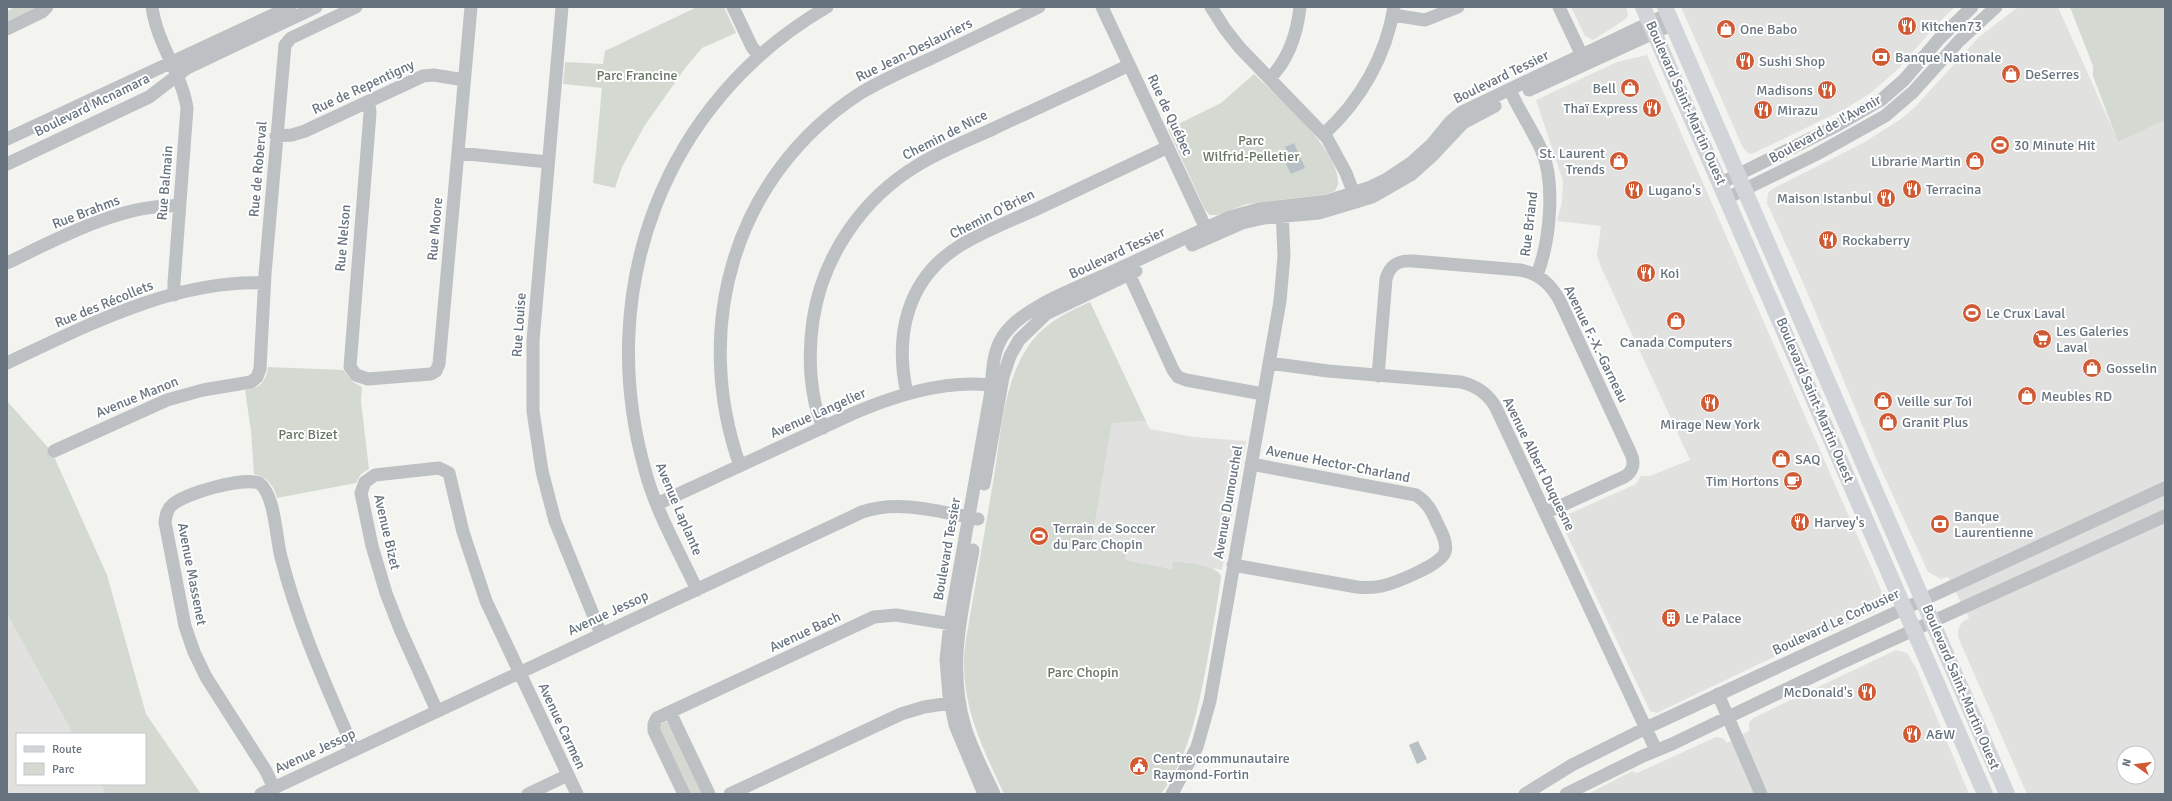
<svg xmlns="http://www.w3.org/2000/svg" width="2172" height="801" font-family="Signika,sans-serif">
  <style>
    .built { fill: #e1e2e0; fill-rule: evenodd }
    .green { fill: #d4dad1 }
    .water { fill: #b7c1c5 }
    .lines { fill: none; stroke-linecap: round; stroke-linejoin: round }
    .minor { stroke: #bdc1c4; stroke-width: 13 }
    .major { stroke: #d1d5d9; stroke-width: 16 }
    .labels { text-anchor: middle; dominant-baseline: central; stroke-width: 4; stroke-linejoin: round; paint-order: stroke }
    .poi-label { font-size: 14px; fill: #66737e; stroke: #fff; text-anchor: start }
    .street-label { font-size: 14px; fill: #66737e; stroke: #fff }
    .park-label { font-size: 14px; fill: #677664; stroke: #fff }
  </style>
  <rect width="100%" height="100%" fill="#f3f3f0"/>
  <path class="built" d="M1571 7H1626L1628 14 1626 19 1593 40 1585 36Z
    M1681 7H1955L1938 23 1898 69 1872 92 1845 109 1752 154 1748 153 1743 148Z
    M2018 7H2058L2118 141 2165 120V794H2027L1958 637V630L1962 622 1969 618 1948 577 1941 579 1928 572 1875 456 1805 287 1767 203 1768 193 1772 189 1863 143 1901 119 1915 107 1979 37ZM2124 753H2148V777H2124Z
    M1647 55 1882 592 1885 602 1883 607 1878 610 1759 664 1657 713 1650 711 1561 522 1562 517 1636 484 1641 476H1650L1690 460 1601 267 1597 255 1601 226 1557 221 1562 202 1563 181 1536 100 1617 62Z
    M1146 421 1150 429 1194 437 1246 441 1222 570 1174 561 1172 569 1124 560 1126 552 1091 546 1112 422Z
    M7 614 73 734H17V784H101L106 794H7Z
    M1896 650 1907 653 1916 668 1969 794H1588L1632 771 1637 773 1716 737 1723 738 1727 743 1749 731V722L1753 718Z"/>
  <path class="green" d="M15 7H42L7 24V11Z
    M697 7H724L736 33 702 48 686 67 645 125 622 167 615 188 593 183 602 88 563 84 565 62 603 64 605 51Z
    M2070 7H2165V120L2118 142 2093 76V66Z
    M1254 74C1278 97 1341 151 1338 185L1335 191 1328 194 1247 204 1217 215H1210L1205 210 1168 129 1221 103Z
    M1090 302 1146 421 1112 423 1091 546 1126 552 1125 560 1172 569 1173 561C1185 563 1220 565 1221 577 1217 605 1212 633 1207 662 1198 709 1190 754 1161 794H1004C980 742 957 697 966 639 975 587 984 535 993 483 1001 437 1003 378 1032 341 1048 321 1068 312 1090 302Z
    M268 367 343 370 353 382 362 387 361 401 369 469 361 474 356 483 277 498C274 485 267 477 254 474L251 431 245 390C259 389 266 382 268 367Z
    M7 401 52 452 107 575 146 714 201 794H106L101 784H145V734H73L7 614Z
    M664 722H668L703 794H690L660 730V725Z"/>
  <path class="water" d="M1294 143 1305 168 1291 174 1286 164 1291 159 1285 147Z
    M1418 741 1427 759 1417 764 1409 745Z"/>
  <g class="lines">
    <path class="minor" d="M152 7C157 44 182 74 187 108L174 283V295
      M562 7 533 341V411L542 471 555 521 601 634
      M733 7 752 47 759 56
      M1102 7 1209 235
      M1211 7 1225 29 1240 48 1327 138 1346 173 1357 202
      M1559 7 1585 62
      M1393 15 1425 20 1458 7
      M7 29 42 12 47 7
      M1270 78C1289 59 1297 34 1300 7
      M1510 90C1519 111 1532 129 1541 149 1556 182 1550 241 1537 275
      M1529 90 1673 24
      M369 102 370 113 350 367 356 375 368 379 431 374 436 371 439 364 471 7
      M1324 134C1361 100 1386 56 1394 7
      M276 136 292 135 305 131 423 76 434 75 464 80
      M7 139 290 7
      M458 153 548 162
      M7 164 149 97 187 68 316 7
      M1721 183 1838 125 1881 100 1904 80 1939 39 1972 7
      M1727 198 1815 155 1885 116 1913 92 1959 41 1996 7
      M1192 245 1242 223 1264 218 1319 213 1372 197 1412 174 1431 157 1463 123 1495 106
      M7 263C57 239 123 203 179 206
      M1129 274 1173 370 1178 377 1186 380 1263 394
      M7 363C88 325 173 280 264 283
      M1269 363 1328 371 1461 382C1477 386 1490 395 1497 410L1656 750
      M1378 376 1386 279C1390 264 1399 260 1413 261L1520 270C1539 273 1551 284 1560 301L1631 454C1635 463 1633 472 1624 477L1545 513
      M907 394C894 335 907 278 961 245 986 230 1015 219 1041 207 1083 187 1125 167 1168 147
      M823 428C809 395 808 354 813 320 823 255 863 198 918 165 942 150 969 140 995 128 1039 107 1085 87 1129 65
      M54 451 167 400 203 390 251 382 257 377 260 369 265 274 285 45 291 38 356 7
      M740 466C691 327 734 176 859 94 882 80 907 69 932 58 967 41 1003 24 1039 7
      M984 484 1003 377 1010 356 1019 340 1046 314 1136 271
      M657 504 854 413C898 394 951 378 999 386
      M973 550C962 611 947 666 965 727 972 750 984 772 994 794
      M1233 565 1357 587C1366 588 1374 588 1382 586 1395 583 1441 565 1445 552 1448 543 1441 531 1437 523 1432 511 1427 502 1416 495L1251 464
      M697 590C679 551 656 512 645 470 594 290 663 102 827 7
      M1718 694 1761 794
      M437 711 400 629 386 593 372 546 361 493 365 482 375 475 439 468 449 473 463 532 486 601 577 794
      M670 712 709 794
      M274 788 266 771 206 677 194 652 185 626 165 522C166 515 167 509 172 505 185 493 243 477 259 483 275 494 276 538 281 557 299 627 326 685 354 750
      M261 794 862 512C900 499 940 512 978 519
      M528 794 568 775
      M684 794 654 731V724L657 718 874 617 896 615 958 625
      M730 794 901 714 924 707 957 702
      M984 794 955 725 949 695 946 660 950 623 990 397C993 376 991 354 1003 336 1023 306 1080 287 1112 272 1151 254 1191 235 1230 217L1259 209 1328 201 1368 188 1387 179 1411 163 1432 144 1451 121 1462 112 1668 14
      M1172 794 1197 747 1210 701 1280 301 1284 256 1282 208
      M1525 794 1572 765 1646 728 2165 488
      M1566 794 1643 756 1672 744 1841 663 2165 516"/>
    <path class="major" d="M1643 7 1985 794
      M1665 7 2007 794"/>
  </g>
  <defs>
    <symbol id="restaurant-disc" viewBox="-11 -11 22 22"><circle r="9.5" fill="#cf5a34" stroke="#fff"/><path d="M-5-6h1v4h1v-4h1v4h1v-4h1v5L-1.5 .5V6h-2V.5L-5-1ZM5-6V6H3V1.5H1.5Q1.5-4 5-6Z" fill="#fff"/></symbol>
    <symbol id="shop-disc" viewBox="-11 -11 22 22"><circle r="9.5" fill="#cf5a34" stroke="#fff"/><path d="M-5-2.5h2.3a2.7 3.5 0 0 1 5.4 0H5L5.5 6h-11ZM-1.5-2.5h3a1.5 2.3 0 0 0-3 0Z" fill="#fff"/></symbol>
    <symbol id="bank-disc" viewBox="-11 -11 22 22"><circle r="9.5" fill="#cf5a34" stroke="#fff"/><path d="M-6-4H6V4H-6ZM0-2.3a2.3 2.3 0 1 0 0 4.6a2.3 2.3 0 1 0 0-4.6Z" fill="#fff"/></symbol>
    <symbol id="stadium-disc" viewBox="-11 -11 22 22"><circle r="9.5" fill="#cf5a34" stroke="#fff"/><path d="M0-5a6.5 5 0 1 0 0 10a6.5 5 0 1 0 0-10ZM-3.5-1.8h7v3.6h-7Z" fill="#fff"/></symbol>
    <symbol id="supermarket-disc" viewBox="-11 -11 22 22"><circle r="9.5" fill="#cf5a34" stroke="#fff"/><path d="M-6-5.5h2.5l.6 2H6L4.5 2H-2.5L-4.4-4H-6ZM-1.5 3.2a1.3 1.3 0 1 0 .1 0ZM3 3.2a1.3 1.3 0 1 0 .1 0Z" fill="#fff"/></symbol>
    <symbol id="cafe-disc" viewBox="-11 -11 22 22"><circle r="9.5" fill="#cf5a34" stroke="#fff"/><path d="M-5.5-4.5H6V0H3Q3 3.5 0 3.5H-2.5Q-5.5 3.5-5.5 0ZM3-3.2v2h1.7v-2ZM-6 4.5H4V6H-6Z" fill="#fff"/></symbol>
    <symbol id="building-disc" viewBox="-11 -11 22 22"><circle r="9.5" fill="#cf5a34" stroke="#fff"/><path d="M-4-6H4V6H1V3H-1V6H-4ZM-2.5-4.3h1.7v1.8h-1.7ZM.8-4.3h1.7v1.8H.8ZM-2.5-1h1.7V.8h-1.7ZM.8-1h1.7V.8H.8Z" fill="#fff"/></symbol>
    <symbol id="civic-disc" viewBox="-11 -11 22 22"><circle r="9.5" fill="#cf5a34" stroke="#fff"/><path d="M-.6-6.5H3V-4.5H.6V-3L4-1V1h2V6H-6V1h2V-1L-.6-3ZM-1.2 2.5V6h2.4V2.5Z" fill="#fff"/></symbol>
  </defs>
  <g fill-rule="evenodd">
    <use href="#restaurant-disc" x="1896" y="15" width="22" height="22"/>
    <use href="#shop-disc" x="1715" y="18" width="22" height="22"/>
    <use href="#bank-disc" x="1870" y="46" width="22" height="22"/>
    <use href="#restaurant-disc" x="1734" y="50" width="22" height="22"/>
    <use href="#shop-disc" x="2000" y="63" width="22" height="22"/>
    <use href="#shop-disc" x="1619" y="77" width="22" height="22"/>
    <use href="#restaurant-disc" x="1816" y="79" width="22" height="22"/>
    <use href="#restaurant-disc" x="1641" y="97" width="22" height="22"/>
    <use href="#restaurant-disc" x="1752" y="99" width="22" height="22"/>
    <use href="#stadium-disc" x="1989" y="134" width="22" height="22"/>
    <use href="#shop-disc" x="1608" y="150" width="22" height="22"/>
    <use href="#shop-disc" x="1964" y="150" width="22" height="22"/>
    <use href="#restaurant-disc" x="1901" y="178" width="22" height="22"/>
    <use href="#restaurant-disc" x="1623" y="179" width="22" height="22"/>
    <use href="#restaurant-disc" x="1875" y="187" width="22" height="22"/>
    <use href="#restaurant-disc" x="1817" y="229" width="22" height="22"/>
    <use href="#restaurant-disc" x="1635" y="262" width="22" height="22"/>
    <use href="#stadium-disc" x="1961" y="302" width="22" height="22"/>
    <use href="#shop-disc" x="1665" y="310" width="22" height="22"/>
    <use href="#supermarket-disc" x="2031" y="328" width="22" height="22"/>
    <use href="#shop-disc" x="2081" y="357" width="22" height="22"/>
    <use href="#shop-disc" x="2016" y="385" width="22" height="22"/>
    <use href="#shop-disc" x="1872" y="390" width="22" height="22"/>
    <use href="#restaurant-disc" x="1699" y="392" width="22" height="22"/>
    <use href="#shop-disc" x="1877" y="411" width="22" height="22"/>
    <use href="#shop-disc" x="1770" y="448" width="22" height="22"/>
    <use href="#cafe-disc" x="1782" y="470" width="22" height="22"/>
    <use href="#restaurant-disc" x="1789" y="511" width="22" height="22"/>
    <use href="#bank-disc" x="1929" y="513" width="22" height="22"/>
    <use href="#stadium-disc" x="1028" y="525" width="22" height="22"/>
    <use href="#building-disc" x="1660" y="607" width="22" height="22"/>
    <use href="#restaurant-disc" x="1856" y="681" width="22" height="22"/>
    <use href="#restaurant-disc" x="1901" y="723" width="22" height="22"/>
    <use href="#civic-disc" x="1128" y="755" width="22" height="22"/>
  </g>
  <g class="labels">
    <g class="poi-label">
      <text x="1921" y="26">Kitchen73</text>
      <text x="1740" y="29">One Babo</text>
      <text x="1895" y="57">Banque Nationale</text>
      <text x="1759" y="61">Sushi Shop</text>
      <text x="2025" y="74">DeSerres</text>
      <text x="1616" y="88" text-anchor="end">Bell</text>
      <text x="1813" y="90" text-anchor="end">Madisons</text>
      <text x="1638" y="108" text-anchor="end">Thaï Express</text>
      <text x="1777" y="110">Mirazu</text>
      <text x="2014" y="145">30 Minute Hit</text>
      <text x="1605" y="153" text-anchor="end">St. Laurent<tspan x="1605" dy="16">Trends</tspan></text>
      <text x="1961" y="161" text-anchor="end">Librarie Martin</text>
      <text x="1926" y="189">Terracina</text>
      <text x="1648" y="190">Lugano's</text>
      <text x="1872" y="198" text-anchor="end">Maison Istanbul</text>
      <text x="1842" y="240">Rockaberry</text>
      <text x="1660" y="273">Koi</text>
      <text x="1986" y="313">Le Crux Laval</text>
      <text x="2056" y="331">Les Galeries<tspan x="2056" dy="16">Laval</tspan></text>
      <text x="1676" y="342" text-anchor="middle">Canada Computers</text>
      <text x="2106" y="368">Gosselin</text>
      <text x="2041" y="396">Meubles RD</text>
      <text x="1897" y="401">Veille sur Toi</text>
      <text x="1902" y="422">Granit Plus</text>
      <text x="1710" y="424" text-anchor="middle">Mirage New York</text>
      <text x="1795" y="459">SAQ</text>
      <text x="1779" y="481" text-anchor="end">Tim Hortons</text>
      <text x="1954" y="516">Banque<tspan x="1954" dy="16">Laurentienne</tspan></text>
      <text x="1814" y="522">Harvey's</text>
      <text x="1053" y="528">Terrain de Soccer<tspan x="1053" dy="16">du Parc Chopin</tspan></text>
      <text x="1685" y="618">Le Palace</text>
      <text x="1853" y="692" text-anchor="end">McDonald's</text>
      <text x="1926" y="734">A&amp;W</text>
      <text x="1153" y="758">Centre communautaire<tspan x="1153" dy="16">Raymond-Fortin</tspan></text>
    </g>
    <g class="street-label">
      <text transform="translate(914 50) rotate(-26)">Rue Jean-Deslauriers</text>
      <text transform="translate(1501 77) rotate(-26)">Boulevard Tessier</text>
      <text transform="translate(363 87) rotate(-25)">Rue de Repentigny</text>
      <text transform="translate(1686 103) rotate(66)">Boulevard Saint-Martin Ouest</text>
      <text transform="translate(92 105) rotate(-26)">Boulevard Mcnamara</text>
      <text transform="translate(1170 115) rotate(65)">Rue de Québec</text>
      <text transform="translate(1825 129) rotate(-29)">Boulevard de l'Avenir</text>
      <text transform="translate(945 135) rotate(-27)">Chemin de Nice</text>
      <text transform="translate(258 169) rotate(-85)">Rue de Roberval</text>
      <text transform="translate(165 183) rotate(-85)">Rue Balmain</text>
      <text transform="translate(86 212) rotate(-21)">Rue Brahms</text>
      <text transform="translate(992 214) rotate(-27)">Chemin O'Brien</text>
      <text transform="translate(1529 224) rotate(-83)">Rue Briand</text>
      <text transform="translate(435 229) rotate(-85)">Rue Moore</text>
      <text transform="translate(343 238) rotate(-85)">Rue Nelson</text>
      <text transform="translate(1117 253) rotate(-25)">Boulevard Tessier</text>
      <text transform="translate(104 304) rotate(-22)">Rue des Récollets</text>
      <text transform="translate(519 325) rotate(-86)">Rue Louise</text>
      <text transform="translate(1596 344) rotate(64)">Avenue F.-X.-Garneau</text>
      <text transform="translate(137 397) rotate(-22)">Avenue Manon</text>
      <text transform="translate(1815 400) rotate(67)">Boulevard Saint-Martin Ouest</text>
      <text transform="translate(818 413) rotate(-24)">Avenue Langelier</text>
      <text transform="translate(1338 464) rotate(11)">Avenue Hector-Charland</text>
      <text transform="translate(1539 464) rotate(64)">Avenue Albert Duquesne</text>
      <text transform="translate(1228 502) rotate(-80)">Avenue Dumouchel</text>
      <text transform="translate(679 509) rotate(67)">Avenue Laplante</text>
      <text transform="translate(387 532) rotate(77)">Avenue Bizet</text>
      <text transform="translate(947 549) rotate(-80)">Boulevard Tessier</text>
      <text transform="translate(192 574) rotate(79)">Avenue Massenet</text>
      <text transform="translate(608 613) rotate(-25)">Avenue Jessop</text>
      <text transform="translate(1836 622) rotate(-25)">Boulevard Le Corbusier</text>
      <text transform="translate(805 632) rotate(-25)">Avenue Bach</text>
      <text transform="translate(1961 687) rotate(67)">Boulevard Saint-Martin Ouest</text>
      <text transform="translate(562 726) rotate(65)">Avenue Carmen</text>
      <text transform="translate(315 751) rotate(-25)">Avenue Jessop</text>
    </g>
    <g class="park-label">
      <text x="637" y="75">Parc Francine</text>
      <text x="1251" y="140">Parc<tspan x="1251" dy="16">Wilfrid-Pelletier</tspan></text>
      <text x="308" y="434">Parc Bizet</text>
      <text x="1083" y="672">Parc Chopin</text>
    </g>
  </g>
  <rect width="2172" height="801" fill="none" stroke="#66737e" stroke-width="16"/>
  <rect x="16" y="733" width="130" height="52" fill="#ffffff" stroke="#c2c7cb"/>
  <rect x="24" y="746" width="20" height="6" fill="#d1d5d9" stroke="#c2c7cb"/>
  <text x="52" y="753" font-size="12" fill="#66737e">Route</text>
  <rect x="24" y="763" width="20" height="12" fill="#d4dad1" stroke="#c2c7cb"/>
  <text x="52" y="773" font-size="12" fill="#66737e">Parc</text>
  <g transform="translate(2136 765) rotate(284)"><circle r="19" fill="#ffffff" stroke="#c2c7cb"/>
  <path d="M0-3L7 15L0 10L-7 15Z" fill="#cf5a34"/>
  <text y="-6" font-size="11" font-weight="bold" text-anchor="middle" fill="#66737e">N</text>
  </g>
</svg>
